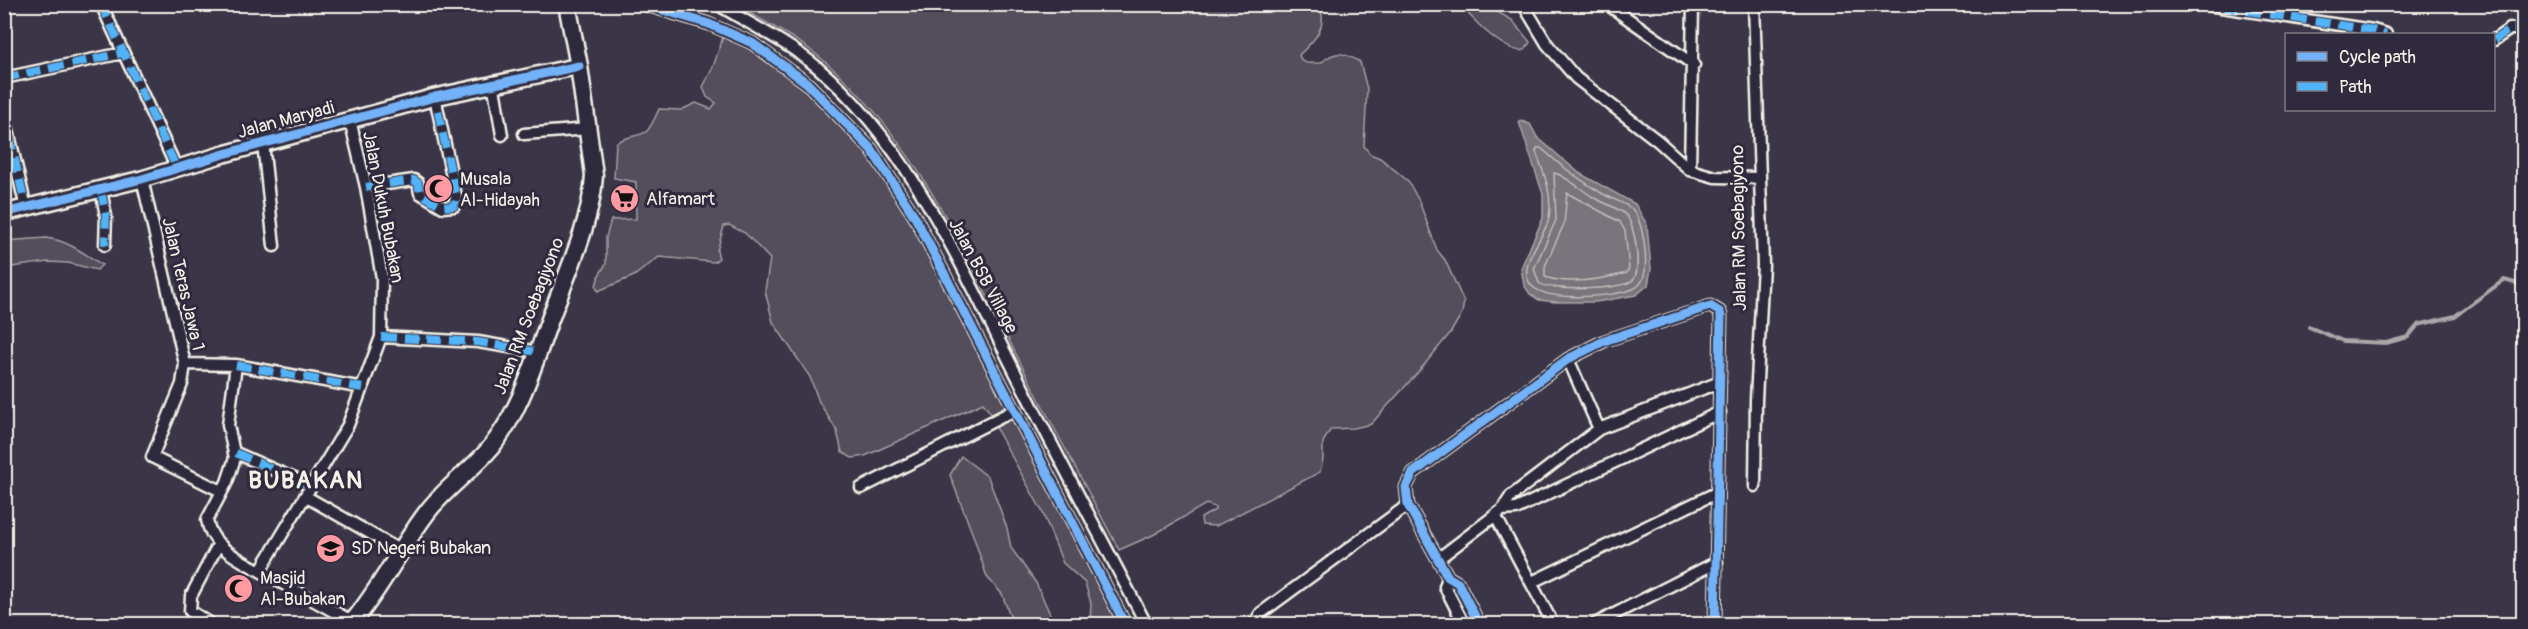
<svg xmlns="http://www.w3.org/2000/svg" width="2528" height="629" font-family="Pangolin,sans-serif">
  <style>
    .green { fill: #534e5c; stroke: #a4a0a2; stroke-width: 1.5 }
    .water { fill: #78747b; stroke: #aaa6a7; stroke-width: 1.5 }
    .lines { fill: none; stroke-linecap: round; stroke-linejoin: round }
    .shore { stroke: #c2bfbc; stroke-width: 1.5 }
    .stream { stroke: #aaa6a7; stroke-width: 4 }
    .street-casing { stroke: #f4f1e8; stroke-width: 15 }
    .secondary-casing { stroke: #f4f1e8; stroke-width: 20 }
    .primary-casing { stroke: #f4f1e8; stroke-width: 21 }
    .street { stroke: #2f2a3d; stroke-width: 10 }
    .secondary { stroke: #2f2a3d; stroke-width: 15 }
    .primary { stroke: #2f2a3d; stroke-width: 16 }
    .quiet { stroke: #52b3f8; stroke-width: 8; stroke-dasharray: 15 8; stroke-linecap: butt }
    .cycleway-casing { stroke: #2f2a3d; stroke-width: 13 }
    .cycleway { stroke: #73b2f8; stroke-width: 9 }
    .labels { text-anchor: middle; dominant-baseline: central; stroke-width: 6; stroke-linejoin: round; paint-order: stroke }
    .street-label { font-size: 18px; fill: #f4f1e8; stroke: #2f2a3d }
    .poi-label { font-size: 18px; fill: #f4f1e8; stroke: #2f2a3d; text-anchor: start }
    .district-label { font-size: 24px; font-weight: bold; letter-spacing: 1.5px; fill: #f4f1e8; stroke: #2f2a3d }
  </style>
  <rect width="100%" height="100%" fill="#3b3647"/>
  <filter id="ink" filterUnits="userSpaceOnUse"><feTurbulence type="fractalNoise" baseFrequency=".0167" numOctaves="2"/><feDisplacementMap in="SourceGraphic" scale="12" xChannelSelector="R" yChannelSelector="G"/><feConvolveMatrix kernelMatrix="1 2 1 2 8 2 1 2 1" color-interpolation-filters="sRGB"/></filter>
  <g filter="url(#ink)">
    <path class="green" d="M736 5H1319C1329 26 1314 41 1299 55 1302 66 1311 63 1321 63 1335 50 1344 52 1360 62L1367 89 1364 146 1370 154 1380 158 1408 181 1419 201 1437 250 1445 260 1464 302 1462 313 1451 332 1420 370 1371 424 1354 428 1331 429 1323 442V459L1320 472 1216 526 1202 525 1201 518 1215 510V507L1206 504 1153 535 1119 550C1085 485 1049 420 1016 354 964 251 914 136 823 60 797 38 765 22 736 5Z
      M1460 5H1485L1512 20 1530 42 1525 50C1505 55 1472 18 1460 5Z
      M724 34 750 46 805 85 869 150 913 219 1122 624H1090L1091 603 1085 583 1063 563 1042 511 998 432 992 415 983 403 865 456 852 458 842 452 837 431 819 402 810 377 773 322 765 291 770 259 745 233 729 225 724 226 717 251 719 258 714 262 659 257 634 276 598 291 596 286 599 275 606 264V237L611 220 636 219V182L614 178 616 143C627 135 641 137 647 131 652 125 656 116 659 109L681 110 696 103 711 109 716 103 707 97 703 87 713 67Z
      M46 238C67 240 85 254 102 265L97 270 68 263 48 262 5 268V241Z
      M961 456 988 477 1007 528 1011 548 1036 583 1050 614 1061 624H1013L1002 594 987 577 973 535 950 475Z"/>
    <path class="water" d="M1521 121 1530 124 1537 137 1579 173 1635 204 1647 225 1651 269 1648 285 1636 295 1596 302H1555L1539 300 1530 294 1524 285 1521 268 1543 218V194L1519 122Z"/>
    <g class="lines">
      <path class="shore" d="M1537 148H1541C1561 166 1581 181 1603 194 1612 199 1625 203 1632 209 1643 220 1647 256 1645 271 1644 279 1641 286 1633 289 1613 297 1540 304 1529 282 1519 261 1545 238 1549 218 1553 195 1544 173 1536 152Z
        M1554 173C1563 174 1583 191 1593 197 1603 203 1616 207 1625 214 1635 222 1642 271 1633 280 1623 290 1551 292 1539 283L1534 269 1556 220Z
        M1567 193 1620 222 1625 231 1629 268 1627 273C1603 279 1568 285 1545 277V266L1564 224Z"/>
      <path class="stream" d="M2309 327 2343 341 2386 343 2408 337 2418 325 2455 316 2504 280 2515 283 2524 289"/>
      <defs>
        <path id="street" d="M101 4 177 169
          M643 4 709 24 752 43 807 83 871 149 915 217 1125 624
          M717 4C750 24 787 42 817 67 913 148 964 273 1020 382 1061 463 1104 543 1146 624
          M1523 4 1547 44 1576 78 1658 141 1690 170 1715 177 1760 178
          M1607 4 1694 65
          M1754 4 1763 265 1756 400 1755 486
          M2201 4 2373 30 2386 34
          M2494 40 2510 29H2524
          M4 78 123 53
          M493 82 502 135
          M4 113 26 208
          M350 120 366 187 382 278 381 337 348 425 260 571 353 622
          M524 134 588 129
          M263 143 274 246
          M1690 170 1693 4
          M142 179 185 364 182 384 152 457 221 491
          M366 187 414 180 418 183 420 193 443 207 454 206 456 196 435 97
          M101 190 106 216 105 245
          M381 337 478 342 538 352
          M1568 359 1599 429
          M185 364 236 365 228 425 235 458 227 482 207 520C211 547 239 559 260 571
          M236 365 363 388
          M236 453 311 486
          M861 488 1015 410
          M305 496 401 551
          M1502 510 1516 509 1720 412
          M1495 515 1553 624
          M1438 559 1502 510 1511 496 1599 429 1720 382
          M1448 577 1445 587 1464 624
          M1532 582 1718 492
          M211 624 190 611 191 596 218 545
          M1254 624 1261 613 1408 505
          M1479 624 1458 583 1448 577 1408 505 1406 487 1413 473 1568 359 1604 341 1710 306 1720 312 1721 316 1715 624
          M1595 624 1717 562"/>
        <path id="secondary" d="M4 213 142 179 224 154 435 97 579 66"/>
        <path id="primary" d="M351 624C379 591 399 550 425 515 444 488 472 471 492 446 522 408 535 359 552 314 568 271 592 220 594 175L579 66 567 4"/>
      </defs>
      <use href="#street" class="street-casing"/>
      <use href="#secondary" class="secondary-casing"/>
      <use href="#primary" class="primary-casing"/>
      <use href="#street" class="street"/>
      <use href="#secondary" class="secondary"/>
      <use href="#primary" class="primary"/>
      <path class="quiet" d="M101 4 177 169
        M2201 4 2373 30 2386 34
        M2494 40 2510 29H2524
        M4 78 123 53
        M4 113 26 208
        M366 187 414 180 418 183 420 193 443 207 454 206 456 196 435 97
        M101 190 106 216 105 245
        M381 337 478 342 538 352
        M236 365 363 388
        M236 453 311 486"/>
      <defs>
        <path id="cycleway" d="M643 4 709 24 752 43 807 83 871 149 915 217 1125 624
          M4 213 142 179 224 154 435 97 579 66
          M1479 624 1458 583 1448 577 1408 505 1406 487 1413 473 1568 359 1604 341 1710 306 1720 312 1721 316 1715 624"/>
      </defs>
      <use href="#cycleway" class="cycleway-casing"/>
      <use href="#cycleway" class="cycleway"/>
    </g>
  </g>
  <defs>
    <symbol id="mosque-disc" viewBox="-11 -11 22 22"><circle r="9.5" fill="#ff9aa2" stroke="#2f2a3d"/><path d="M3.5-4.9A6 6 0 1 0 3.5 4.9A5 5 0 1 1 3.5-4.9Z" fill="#111"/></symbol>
    <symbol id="supermarket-disc" viewBox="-11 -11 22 22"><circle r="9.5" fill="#ff9aa2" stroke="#2f2a3d"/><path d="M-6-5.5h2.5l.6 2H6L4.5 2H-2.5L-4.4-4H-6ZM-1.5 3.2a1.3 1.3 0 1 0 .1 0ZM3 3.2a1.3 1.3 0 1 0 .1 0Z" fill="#111"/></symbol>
    <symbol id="school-disc" viewBox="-11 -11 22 22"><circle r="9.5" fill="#ff9aa2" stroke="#2f2a3d"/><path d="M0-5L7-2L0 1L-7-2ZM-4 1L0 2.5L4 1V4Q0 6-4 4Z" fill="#111"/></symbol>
  </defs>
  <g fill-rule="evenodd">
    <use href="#mosque-disc" x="422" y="172" width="33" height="33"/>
    <use href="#supermarket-disc" x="608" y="182" width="33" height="33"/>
    <use href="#school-disc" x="314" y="532" width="33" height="33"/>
    <use href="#mosque-disc" x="222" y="572" width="33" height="33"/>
  </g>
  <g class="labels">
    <g class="street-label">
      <text transform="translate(286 120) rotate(-15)">Jalan Maryadi</text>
      <text transform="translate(383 207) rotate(79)">Jalan Dukuh Bubakan</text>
      <text transform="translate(1739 228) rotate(-91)">Jalan RM Soebagiyono</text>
      <text transform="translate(983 276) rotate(62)">Jalan BSB Village</text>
      <text transform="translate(183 284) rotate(77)">Jalan Teras Jawa 1</text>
      <text transform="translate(529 316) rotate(-69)">Jalan RM Soebagiyono</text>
    </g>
    <g class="poi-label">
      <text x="460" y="179">Musala<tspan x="460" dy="21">Al-Hidayah</tspan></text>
      <text x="646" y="199">Alfamart</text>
      <text x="351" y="548">SD Negeri Bubakan</text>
      <text x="260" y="578">Masjid<tspan x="260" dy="21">Al-Bubakan</tspan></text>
    </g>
    <g class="district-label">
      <text x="306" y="480">BUBAKAN</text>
    </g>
  </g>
  <rect width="2528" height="629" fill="none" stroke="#2f2a3d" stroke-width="24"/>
  <rect x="12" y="12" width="2504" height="605" fill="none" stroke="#f4f1e8" stroke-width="2" filter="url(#ink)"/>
  <rect x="2285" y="33" width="210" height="78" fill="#2f2a3d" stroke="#7e7a81" stroke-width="1.5"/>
  <rect x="2297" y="52" width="30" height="9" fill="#73b2f8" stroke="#7e7a81" stroke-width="1.5"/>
  <text x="2339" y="63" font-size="18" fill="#f4f1e8">Cycle path</text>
  <rect x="2297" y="82" width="30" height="9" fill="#52b3f8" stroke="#7e7a81" stroke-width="1.5"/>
  <text x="2339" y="93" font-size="18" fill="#f4f1e8">Path</text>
</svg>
